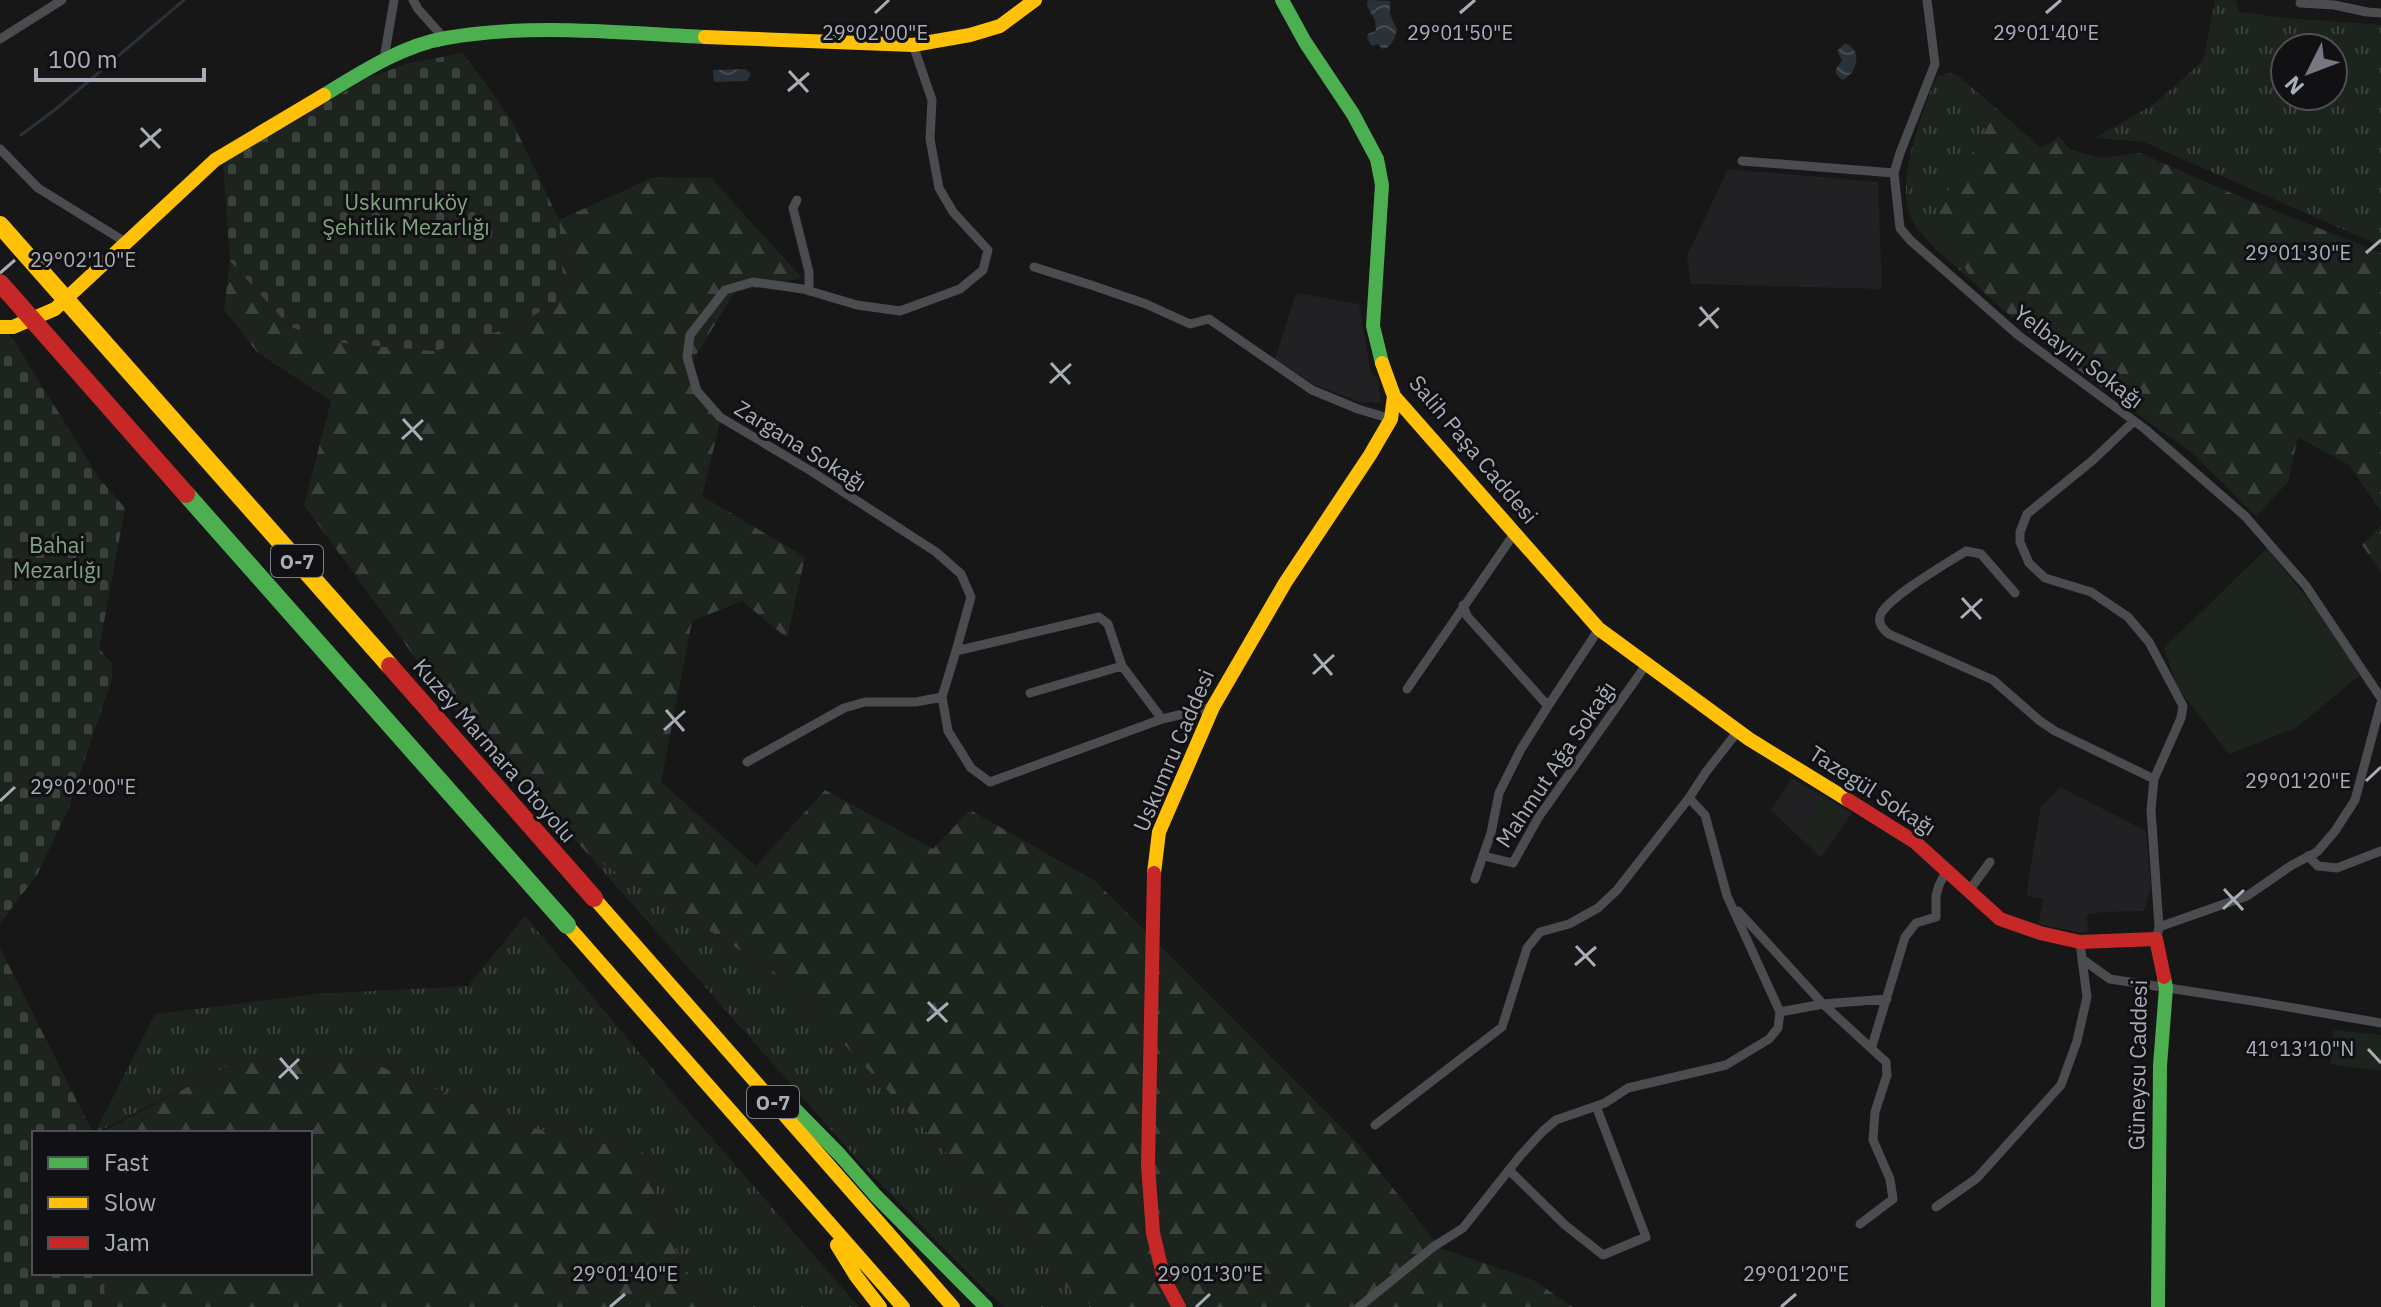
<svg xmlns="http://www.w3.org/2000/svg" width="2381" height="1307" font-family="'IBM Plex Sans',sans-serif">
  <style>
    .built { fill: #212123 }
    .grass { fill: url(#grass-tufts); fill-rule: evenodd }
    .forest { fill: url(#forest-firs) }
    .cemetery { fill: url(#cemetery-stones) }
    .park { fill: #1d241e }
    .water { fill: url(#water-waves) }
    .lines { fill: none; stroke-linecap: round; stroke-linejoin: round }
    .stream { stroke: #2a3239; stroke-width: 3 }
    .street { stroke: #4b4c50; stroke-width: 9 }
    .fast { stroke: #4caf50; stroke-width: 14 }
    .slow { stroke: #ffc107; stroke-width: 14 }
    .jam { stroke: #c62828; stroke-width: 14 }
    .fast-bridge { stroke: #4caf50; stroke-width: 18 }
    .slow-bridge { stroke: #ffc107; stroke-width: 18 }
    .jam-bridge { stroke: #c62828; stroke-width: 18 }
    .ticks { fill: none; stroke: #a8adb8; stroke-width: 3 }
    .labels { text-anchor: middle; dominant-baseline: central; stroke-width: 6; stroke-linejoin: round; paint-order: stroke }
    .shield { fill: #111113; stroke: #7b7e86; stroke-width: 2 }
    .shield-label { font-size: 20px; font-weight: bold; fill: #a8adb8 }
    .park-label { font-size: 22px; fill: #7fa381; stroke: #111113 }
    .street-label { font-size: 22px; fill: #a8adb8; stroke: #111113 }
    .ticks-label { font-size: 20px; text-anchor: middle; fill: #a8adb8; stroke: #111113; stroke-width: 6; stroke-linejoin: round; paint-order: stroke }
  </style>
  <defs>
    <pattern id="grass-tufts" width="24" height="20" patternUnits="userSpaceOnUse" patternTransform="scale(2)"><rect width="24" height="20" fill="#1d241e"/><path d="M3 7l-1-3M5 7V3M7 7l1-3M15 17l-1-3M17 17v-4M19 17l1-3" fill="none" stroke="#3b413d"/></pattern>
    <pattern id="forest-firs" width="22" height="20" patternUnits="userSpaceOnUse" patternTransform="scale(2)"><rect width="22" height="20" fill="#1d241e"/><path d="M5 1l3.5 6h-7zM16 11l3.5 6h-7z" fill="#3b413d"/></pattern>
    <pattern id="cemetery-stones" width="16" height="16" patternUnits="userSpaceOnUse" patternTransform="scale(2)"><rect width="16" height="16" fill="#1d241e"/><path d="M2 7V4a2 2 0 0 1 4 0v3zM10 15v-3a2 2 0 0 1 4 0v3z" fill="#3b413d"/></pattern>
    <pattern id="water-waves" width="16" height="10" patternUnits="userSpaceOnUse" patternTransform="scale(2)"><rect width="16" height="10" fill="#2a3239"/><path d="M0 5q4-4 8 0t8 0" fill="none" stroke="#464d54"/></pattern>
  </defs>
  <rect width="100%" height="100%" fill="#171717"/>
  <path class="built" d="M1728 169 1878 182 1882 289 1691 284 1687 256Z
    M1296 293 1359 304 1371 373 1377 377 1381 403 1359 402 1313 384 1275 359Z
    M1792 778 1852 813 1821 858 1771 810Z
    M2060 787 2146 831 2151 887 2144 911 2103 912 2086 915 2089 931 2083 933 2038 924 2044 899 2027 896 2029 875 2041 807Z"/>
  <path class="grass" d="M2215 0H2236L2239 12 2285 18 2381 25V246L2144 142 2095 138 2154 104 2203 61ZM2333 48V96H2285V48Z
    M1951 73 1957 75 1997 109 1978 144 1957 256 1977 286C1960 270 1922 240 1912 220 1894 183 1921 118 1934 82L1938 76Z
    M588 854 778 974 939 1145 1077 1298 1094 1307H1005L985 1290 863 1166Z
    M525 916 689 1112 859 1307H713C674 1264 658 1207 643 1152L529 1127 365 1060 238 1061 95 1133 155 1014 316 994 468 986Z"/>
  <path class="forest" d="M1997 109 2041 148 2059 137 2071 150 2102 158 2140 153 2236 195 2381 253V511L2349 465 2298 437 2288 482 2256 516 2191 452 2119 401 2025 329 1977 286 1957 256 1936 209 1978 144Z
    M654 177 711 178 802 278 735 292 686 371 721 418 702 496 805 557 787 638 742 601 692 621 661 782 756 866 825 790 933 849 970 810 1095 881 1359 1145 1440 1248 1533 1280 1573 1307H1094L1077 1298 939 1145 778 974 588 854 449 704 304 505 331 401 257 352 224 310 230 261 290 327 343 343 435 351 515 326 564 298 559 220Z
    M2381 526V572L2362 545Z
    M365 1060 529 1127 643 1152C658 1207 674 1264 713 1307H105L104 1273H310V1133H99L238 1061Z"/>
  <path class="cemetery" d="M463 53 511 119 559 220 564 298 515 326 435 351 343 343 290 327 230 261 223 163 368 78 409 63Z
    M0 326 13 339 99 478 125 508 99 649 112 663V679L67 812 37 875 0 923Z
    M0 948 93 1133H34V1273H104L105 1307H0Z"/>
  <path class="park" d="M2267 548 2314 607 2360 675 2296 728 2229 754 2177 687 2164 648Z
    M1823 797 1846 812 1817 852 1798 835Z
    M2334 1030 2381 1035V1071L2330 1064Z"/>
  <path class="water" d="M1368 0 1390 1V15L1397 29C1394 39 1393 46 1383 49L1377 44 1372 46 1367 38 1368 34 1376 31 1375 20 1367 6Z
    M1845 43C1863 50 1858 73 1842 80L1836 74V69L1842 60 1837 51Z
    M746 69 751 74 747 81 714 82 713 70Z"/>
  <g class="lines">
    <path class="stream" d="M21 135 57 108 184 0"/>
    <path class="street" d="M413 0 418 9 444 38
      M1927 0 1935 64 1900 153 1894 173 1900 228 1910 240 2018 335 2145 429 2245 516 2306 586 2381 698
      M2300 3 2334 5 2367 12 2381 13
      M0 39 62 0
      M913 45 932 100 930 139 939 188 953 212 988 250 983 270 960 289 900 311 857 305 803 289 753 282 725 290 690 335 687 357 697 391 720 417 811 471 936 552 961 574 971 597 956 651
      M384 59 394 0
      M0 149 38 188 127 243
      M1742 161 1894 173
      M797 200 793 208 809 272V291
      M1034 267 1091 285 1146 304 1190 324 1209 319 1312 390 1358 409 1391 419
      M2134 421 2093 460 2027 514 2020 532V542L2029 563 2045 578 2091 592 2128 617 2149 642 2183 706 2181 718 2154 779 2151 810 2159 927
      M2015 593 1981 554 1966 551C1946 564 1895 593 1882 612 1876 621 1882 629 1889 634L1993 680 2040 721 2055 731 2154 779
      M1463 605 1467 616 1548 706
      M1407 689 1514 534
      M1030 693 1122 666
      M1162 719 1122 666 1108 624 1099 617 956 651 942 697 948 731 971 768 990 782 1162 719 1213 707
      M747 762 844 708 865 702H916L942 697
      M1484 856 1513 863 1538 818 1646 665
      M2308 856 2318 866 2337 868 2381 851
      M1475 879 1491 833 1499 793 1521 749 1548 706 1599 629
      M1968 892 1990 862
      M1738 911 1823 1004 1886 1062 1887 1075 1875 1112 1873 1140 1890 1179 1893 1199 1860 1224
      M2158 932 2159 927 2247 896 2292 865 2317 852 2335 831 2355 800 2381 703
      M2080 942 2082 959 2110 979 2259 1002 2381 1023
      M1780 1012 1823 1004 1887 999
      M1872 1046 1905 937 1916 923 1936 917V896L1939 885 1947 870
      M1375 1125 1502 1027 1527 948 1540 932 1569 924 1598 908 1617 890 1689 798 1706 772 1738 731
      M1509 1170 1565 1225 1603 1255 1646 1237 1596 1106
      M1936 1207 1977 1178 2061 1085 2077 1041 2087 997 2082 959
      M1359 1307 1433 1247 1463 1228 1520 1156 1542 1132 1556 1120 1605 1103 1628 1088 1726 1065 1769 1039 1778 1028 1780 1012 1727 896 1705 815 1689 798"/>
    <path class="fast" d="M1282 0 1305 42 1353 114 1377 159 1382 185 1373 326 1382 363
      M324 95C360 73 403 45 446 38 531 23 620 33 705 37
      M780 1094 840 1155 876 1196 986 1307
      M2158 1307 2160 1066 2166 988 2164 977"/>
    <path class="slow" d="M705 37 913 45 970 35 1000 26 1035 0
      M0 327H13L55 309 215 160 324 95
      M1382 363 1394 396 1599 629 1749 739 1848 800
      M1154 873 1159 832 1213 707 1285 583 1370 455 1391 419 1394 396
      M594 898 953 1307
      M567 925 903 1307
      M837 1245 856 1276 880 1307"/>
    <path class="jam" d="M1848 800 1915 842 2000 919 2040 933 2080 942 2156 939 2164 977
      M1154 873 1148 1165 1153 1233 1164 1279 1179 1307"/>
    <path class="fast-bridge" d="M186 494 567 925"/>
    <path class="slow-bridge" d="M0 225 390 666"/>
    <path class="jam-bridge" d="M0 283 186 494
      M390 666 594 898"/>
  </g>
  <path class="ticks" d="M875 13 889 0M1460 13 1475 0M2046 13 2061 0M789 71 808 92M788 91 809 73M141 128 160 148M140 147 161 129M2366 253 2381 240M0 273 15 260M1700 307 1718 328M1699 326 1719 308M1051 363 1070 384M1050 383 1071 364M403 419 422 440M402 439 423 420M1962 598 1981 619M1961 618 1982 599M1314 654 1332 675M1313 674 1334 655M666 710 684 731M664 730 685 711M2366 781 2381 767M0 801 15 787M2224 889 2243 910M2223 909 2244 890M1576 946 1595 966M1575 965 1596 947M928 1002 947 1022M927 1021 948 1003M2368 1049 2381 1063M280 1058 298 1079M279 1078 299 1059M610 1307 625 1294M1196 1307 1210 1294M1781 1307 1796 1294"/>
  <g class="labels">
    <g class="shield">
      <rect x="271" y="545" width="52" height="32" rx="6"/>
      <rect x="747" y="1086" width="52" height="32" rx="6"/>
    </g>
    <g class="shield-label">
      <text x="297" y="561">O-7</text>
      <text x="773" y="1102">O-7</text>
    </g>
    <g class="park-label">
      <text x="406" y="201">Uskumruköy<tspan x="406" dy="25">Şehitlik Mezarlığı</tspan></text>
      <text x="57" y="544">Bahai<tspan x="57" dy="25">Mezarlığı</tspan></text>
    </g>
    <g class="street-label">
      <text transform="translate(2079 356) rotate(37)">Yelbayırı Sokağı</text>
      <text transform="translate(801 445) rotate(32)">Zargana Sokağı</text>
      <text transform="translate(1474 449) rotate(50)">Salih Paşa Caddesi</text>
      <text transform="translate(495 750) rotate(49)">Kuzey Marmara Otoyolu</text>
      <text transform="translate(1173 750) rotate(-67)">Uskumru Caddesi</text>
      <text transform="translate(1555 764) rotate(-56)">Mahmut Ağa Sokağı</text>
      <text transform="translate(1873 790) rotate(33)">Tazegül Sokağı</text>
      <text transform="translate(2137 1065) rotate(-89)">Güneysu Caddesi</text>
    </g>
  </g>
  <g class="ticks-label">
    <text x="875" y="40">29°02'00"E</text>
    <text x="1460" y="40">29°01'50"E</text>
    <text x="2046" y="40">29°01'40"E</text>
    <text x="2298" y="260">29°01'30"E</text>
    <text x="83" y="267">29°02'10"E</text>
    <text x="2298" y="788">29°01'20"E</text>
    <text x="83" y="794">29°02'00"E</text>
    <text x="2300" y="1056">41°13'10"N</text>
    <text x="625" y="1281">29°01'40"E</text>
    <text x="1210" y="1281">29°01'30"E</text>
    <text x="1796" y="1281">29°01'20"E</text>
  </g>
  <rect x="32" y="1131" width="280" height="144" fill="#111113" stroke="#4d4f55" stroke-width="2"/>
  <rect x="48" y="1157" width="40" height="12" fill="#4caf50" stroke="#4d4f55" stroke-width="2"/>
  <text x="104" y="1171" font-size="24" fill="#a8adb8">Fast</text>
  <rect x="48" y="1197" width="40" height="12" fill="#ffc107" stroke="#4d4f55" stroke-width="2"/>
  <text x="104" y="1211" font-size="24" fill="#a8adb8">Slow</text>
  <rect x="48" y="1237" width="40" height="12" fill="#c62828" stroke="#4d4f55" stroke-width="2"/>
  <text x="104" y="1251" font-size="24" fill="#a8adb8">Jam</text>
  <g transform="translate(2309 72) rotate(228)"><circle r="38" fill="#111113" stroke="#4d4f55" stroke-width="2"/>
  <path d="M0-6L14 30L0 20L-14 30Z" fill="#757880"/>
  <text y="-12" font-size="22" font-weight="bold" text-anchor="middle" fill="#a8adb8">N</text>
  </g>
  <path d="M36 68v12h168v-12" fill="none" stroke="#a8adb8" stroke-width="4"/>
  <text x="48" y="68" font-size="24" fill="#a8adb8" stroke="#111113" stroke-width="6" paint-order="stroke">100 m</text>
</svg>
